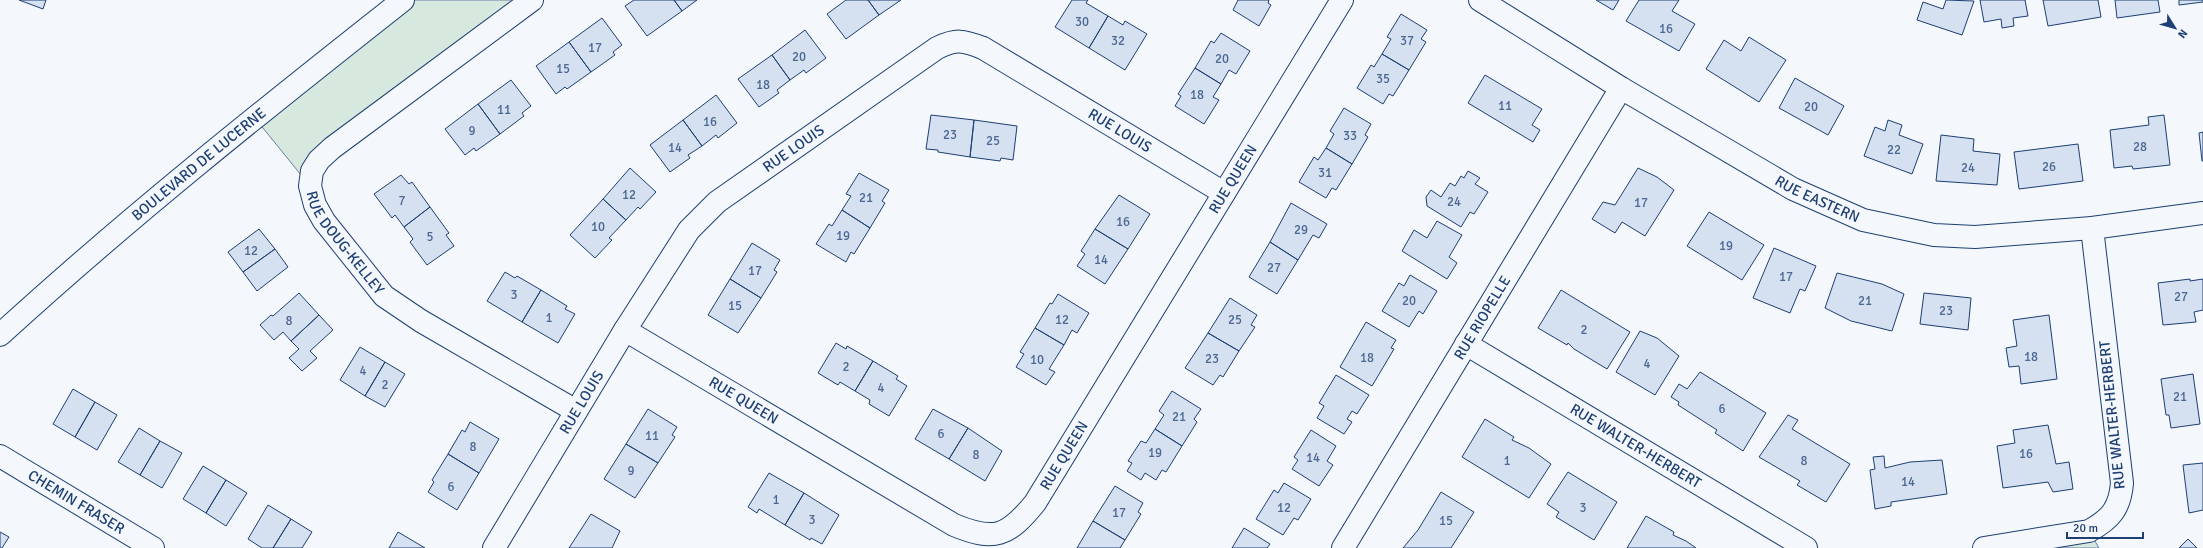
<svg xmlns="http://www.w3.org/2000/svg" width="2203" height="548" font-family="Signika,sans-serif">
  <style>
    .green { fill: #d7e8df; stroke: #687fa3 }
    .building { fill: #d5e0f0; stroke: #1d3f73 }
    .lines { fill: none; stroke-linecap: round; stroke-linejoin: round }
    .minor-casing { stroke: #1d3f73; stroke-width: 24 }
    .tertiary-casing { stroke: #1d3f73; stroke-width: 24 }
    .secondary-casing { stroke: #1d3f73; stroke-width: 24 }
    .minor { stroke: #f4f7fb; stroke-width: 22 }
    .tertiary { stroke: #f4f7fb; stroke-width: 22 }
    .secondary { stroke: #f4f7fb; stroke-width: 22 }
    .labels { text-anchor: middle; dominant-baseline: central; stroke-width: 3; stroke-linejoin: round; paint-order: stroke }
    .number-label { font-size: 13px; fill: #4b6792 }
    .street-label { font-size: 15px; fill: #1d3f73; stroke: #f4f7fb }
  </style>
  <rect width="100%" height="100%" fill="#f4f7fb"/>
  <path class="green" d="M403 0H532L331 148 310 186 254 117Z
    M2089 531 2099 548H1984Z"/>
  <path class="building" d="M19 0H46L43 9Z
    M634 0H674L682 11 647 36 625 6Z
    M674 0H697L682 11Z
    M846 0H868L879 15 846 39 827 14Z
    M868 0H901L879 15Z
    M1072 0H1088L1086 3 1108 16 1089 48 1055 27Z
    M1238 0H1269L1268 3 1271 5 1259 26 1233 10Z
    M1596 0H1619L1613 10Z
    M1639 0H1679L1672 11 1695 24 1679 51 1626 21Z
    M1946 0 1974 1 1962 35 1917 20 1923 2 1943 9Z
    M1980 0H2025L2028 16 2013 18 2014 26 2002 28 2001 19 1984 22Z
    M2043 0H2098L2101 17 2048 26Z
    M2115 0H2158L2160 12 2117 18Z
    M2179 0H2203V2L2179 5Z
    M1401 14 1427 30 1421 39 1426 42 1409 70 1382 54 1391 39 1387 37Z
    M1108 16 1123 25 1125 21 1147 34 1125 70 1089 48Z
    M602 18 622 45 613 52 615 55 591 72 569 42Z
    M805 30 826 58 806 73 804 70 790 80 772 55Z
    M1221 33 1250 51 1236 74 1229 70 1221 84 1195 68 1211 41 1214 43Z
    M1749 37 1786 60 1759 102 1706 69 1724 40 1741 51Z
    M569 42 591 72 567 89 565 87 556 94 536 66Z
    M1382 54 1409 70 1393 96 1389 94 1383 104 1357 88 1371 65 1374 67Z
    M772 55 790 80 777 90 779 93 759 107 738 79Z
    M1195 68 1221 84 1213 97 1219 100 1204 124 1175 106 1181 96 1178 94Z
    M1485 75 1542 109 1532 125 1540 130 1533 142 1468 103Z
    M1795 78 1844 106 1828 135 1779 108Z
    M511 80 531 106 522 113 524 116 500 134 478 104Z
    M716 95 737 123 718 138 716 135 702 146 683 120Z
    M478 104 500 134 476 151 474 148 465 155 445 129Z
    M1344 108 1371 124 1365 135 1368 137 1352 164 1326 148 1334 134 1330 131Z
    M931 115 974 120 970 157 938 152V150L926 149Z
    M2164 115 2170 165 2133 169 2132 166 2114 168 2110 130 2149 125 2148 117Z
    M683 120 702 146 688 155 690 158 670 172 650 145Z
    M974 120 1017 126 1013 160 1001 158 1000 161 970 157Z
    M1888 120 1902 125 1899 135 1923 144 1912 174 1864 156 1875 127 1885 131Z
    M2203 132V161H2202L2199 133Z
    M1941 135 1974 139 1973 151 2000 154 1997 185 1936 181Z
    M2078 144 2083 181 2019 189 2014 152Z
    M1326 148 1352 164 1336 190 1332 188 1326 198 1299 182 1314 157 1318 160Z
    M630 168 656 192 640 209 638 207 626 220 603 199Z
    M1638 168 1657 177 1674 190 1645 236 1622 222 1615 233 1592 219 1603 202 1615 205Z
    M1468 171 1480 178 1475 184 1488 192 1474 214 1470 212 1461 227 1427 206 1426 197 1431 190 1441 197 1450 183 1455 186 1461 176 1464 178Z
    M859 173 889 190 882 201 885 203 870 228 842 210 851 196 846 194Z
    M401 175 409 184 412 182 430 207 404 227 395 215 392 218 374 194Z
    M1119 195 1150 214 1128 249 1095 229Z
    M603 199 626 220 609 238 612 240 595 258 570 235Z
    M1291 203 1327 224 1319 238 1313 235 1298 260 1270 242Z
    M430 207 449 233 446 235 454 246 427 265 410 242 413 239 404 227Z
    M842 210 870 228 854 254 851 252 846 262 816 244 829 224 832 226Z
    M1709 212 1764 245 1742 280 1687 246Z
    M1437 221 1462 235 1449 257 1457 263 1447 279 1402 251 1414 230 1427 238Z
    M259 229 275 249 243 272 228 252Z
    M1095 229 1128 249 1105 284 1077 266 1085 254 1081 251Z
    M1270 242 1298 260 1277 294 1249 277Z
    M752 243 780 260 774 270 777 272 761 298 730 279Z
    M1774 248 1816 266 1805 291 1800 289 1790 313 1753 298Z
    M275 249 288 267 257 291 243 272Z
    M505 272 515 278 517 276 541 290 522 322 487 301Z
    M1837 273 1882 284 1904 294 1892 331 1851 321 1825 308Z
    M1410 275 1437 291 1423 314 1419 311 1409 327 1382 311 1399 283 1404 286Z
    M730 279 761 298 738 333 708 315Z
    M2190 279V281L2203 279V310L2194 312 2196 322 2163 325 2158 283Z
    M541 290 567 306 565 309 575 314 558 343 522 322Z
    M1561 290 1630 332 1607 369 1574 349 1568 343 1567 345 1538 328Z
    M299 293 319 315 291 341 283 332 274 340 260 325 271 315 273 316Z
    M1924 293 1971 298 1968 330 1920 324Z
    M1058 294 1089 313 1077 333 1072 330 1064 345 1035 328 1050 303 1052 304Z
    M1230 298 1257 315 1251 325 1255 327 1239 351 1208 333Z
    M319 315 333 330 310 351 317 358 302 371 289 358 299 349 291 341Z
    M2049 315 2057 379 2021 384 2019 366 2009 367 2006 348 2017 346 2013 320Z
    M1366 322 1396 340 1391 348 1394 349 1372 386 1340 367Z
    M1035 328 1064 345 1049 369 1055 372 1046 385 1016 367 1024 354 1020 352Z
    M1640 331 1657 338 1679 356 1655 395 1616 372Z
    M1208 333 1239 351 1223 377 1220 375 1213 385 1185 368Z
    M836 343 846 349 847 346 873 361 855 391 840 382 838 385 818 373Z
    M360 347 385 362 365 396 340 380Z
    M873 361 898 376 896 379 907 386 889 416 869 404 870 400 855 391Z
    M385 362 405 374 385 407 365 396Z
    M1700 372 1766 413 1743 451 1715 433 1717 430 1678 405 1679 402 1671 397 1679 384 1687 389Z
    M2193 374 2200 424 2171 428 2169 415H2166L2161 379Z
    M1336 375 1369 395 1357 414 1352 411 1347 419 1352 422 1344 434 1317 418 1324 406 1319 403Z
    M73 389 95 402 75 437 53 424Z
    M1172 391 1201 409 1194 419 1197 422 1182 446 1155 429 1164 415 1159 411Z
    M95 402 117 415 97 450 75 437Z
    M648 409 677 427 672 435 675 437 658 463 626 444Z
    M933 409 968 428 949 459 915 439Z
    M1788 415 1798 420 1792 429 1850 464 1826 502 1797 485 1800 481 1759 457Z
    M1485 419 1514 437 1512 440 1529 448 1551 464 1529 498 1462 457Z
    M470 422 499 439 479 473 448 454 462 430 465 432Z
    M2048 425 2056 464 2069 462 2073 489 2053 492 2048 482 2003 488 1997 446 2015 443 2013 430Z
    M139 428 160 441 140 475 118 462Z
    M968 428 1002 451 985 481 949 459Z
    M1155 429 1182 446 1166 472 1162 470 1156 480 1145 473 1141 480 1127 471 1132 463 1128 461 1141 441 1146 443Z
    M1311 430 1336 446 1327 461 1333 465 1319 486 1292 469 1298 460 1294 457Z
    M160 441 182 453 162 488 140 475Z
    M626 444 658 463 635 498 604 479Z
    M448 454 479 473 457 510 428 492 434 482 432 480Z
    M1884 456 1885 468 1910 462 1942 460 1947 494 1891 502V506L1875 509 1870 470 1875 469 1873 457Z
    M2203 463V510L2189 513 2183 465Z
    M203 466 226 480 206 513 183 499Z
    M1568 472 1617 502 1594 540 1556 517 1559 512 1547 504Z
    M769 473 804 493 785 525 759 509 757 513 748 507Z
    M226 480 247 493 226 526 206 513Z
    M1284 483 1311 499 1298 520 1294 518 1283 535 1256 519 1274 490 1278 493Z
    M1115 486 1143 503 1138 512 1141 514 1125 540 1093 521Z
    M1441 492 1474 512 1451 548H1403L1418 530Z
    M804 493 839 515 822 544 811 538 810 540 785 525Z
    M268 505 291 519 273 548H262L248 539Z
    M591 514 620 531 612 548H569Z
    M1646 516 1674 532 1673 535 1686 541 1696 548H1627Z
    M291 519 312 532 302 548H273Z
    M1093 521 1125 540 1120 548H1077Z
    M1244 528 1270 544 1267 548H1232Z
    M0 532 9 537 2 548H0Z
    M398 532 425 548H389Z
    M2188 539 2197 548H2179Z"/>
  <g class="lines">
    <defs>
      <g id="minor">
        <path id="s1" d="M532 0 332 148 319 160 312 171 310 186 315 205 324 221 384 296 421 321 576 411"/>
        <path id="s2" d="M1480 0 1621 88 1793 189 1863 220 1934 235 1975 237 2092 228 2203 213"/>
        <path id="s3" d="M625 330 954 525C995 542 1008 536 1035 503L1342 0"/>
        <path id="s4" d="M1466 344 1806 548"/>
        <path id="s5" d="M494 548 625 330 689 230 717 202 937 48C956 39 963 40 983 48L1224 193"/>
        <path id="s6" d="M1343 548 1621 88"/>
        <path d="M1984 548 2089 531C2111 519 2120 508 2122 483L2092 228"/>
      </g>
      <g id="tertiary">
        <path id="s7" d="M0 456 153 548"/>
      </g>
      <g id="secondary">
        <path id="s8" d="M0 335C129 217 266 108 403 0"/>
      </g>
    </defs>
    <use href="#minor" class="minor-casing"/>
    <use href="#tertiary" class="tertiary-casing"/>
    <use href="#secondary" class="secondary-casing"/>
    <use href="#minor" class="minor"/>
    <use href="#tertiary" class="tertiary"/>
    <use href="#secondary" class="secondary"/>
  </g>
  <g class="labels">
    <g class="number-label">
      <text x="1082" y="22">30</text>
      <text x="1666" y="29">16</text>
      <text x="1118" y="41">32</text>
      <text x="1407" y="41">37</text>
      <text x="595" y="48">17</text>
      <text x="799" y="57">20</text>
      <text x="1222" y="59">20</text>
      <text x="563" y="69">15</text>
      <text x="1383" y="79">35</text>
      <text x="763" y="85">18</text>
      <text x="1197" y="95">18</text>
      <text x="1505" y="106">11</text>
      <text x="1811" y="107">20</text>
      <text x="504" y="110">11</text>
      <text x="710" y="122">16</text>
      <text x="472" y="131">9</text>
      <text x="950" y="135">23</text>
      <text x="1350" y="136">33</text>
      <text x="993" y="141">25</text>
      <text x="2140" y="147">28</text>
      <text x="675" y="148">14</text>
      <text x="1894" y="150">22</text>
      <text x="2049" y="167">26</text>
      <text x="1968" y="168">24</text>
      <text x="1325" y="173">31</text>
      <text x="629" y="195">12</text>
      <text x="866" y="198">21</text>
      <text x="402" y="201">7</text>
      <text x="1454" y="202">24</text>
      <text x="1641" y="203">17</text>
      <text x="1123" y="222">16</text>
      <text x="598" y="227">10</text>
      <text x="1301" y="230">29</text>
      <text x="843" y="236">19</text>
      <text x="430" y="237">5</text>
      <text x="1726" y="246">19</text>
      <text x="251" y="251">12</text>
      <text x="1101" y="260">14</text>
      <text x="1274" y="268">27</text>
      <text x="755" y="271">17</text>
      <text x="1786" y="277">17</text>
      <text x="514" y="295">3</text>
      <text x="2181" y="297">27</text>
      <text x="1409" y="301">20</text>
      <text x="1865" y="301">21</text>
      <text x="735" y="306">15</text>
      <text x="1946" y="311">23</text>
      <text x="549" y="318">1</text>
      <text x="1062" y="320">12</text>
      <text x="1235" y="320">25</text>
      <text x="289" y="321">8</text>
      <text x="1584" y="330">2</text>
      <text x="2031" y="357">18</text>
      <text x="1367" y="358">18</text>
      <text x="1212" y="359">23</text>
      <text x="1037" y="360">10</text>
      <text x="1647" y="364">4</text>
      <text x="846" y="367">2</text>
      <text x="363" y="371">4</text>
      <text x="385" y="385">2</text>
      <text x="881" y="388">4</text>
      <text x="2180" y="397">21</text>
      <text x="1722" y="409">6</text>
      <text x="1179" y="417">21</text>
      <text x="941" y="434">6</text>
      <text x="652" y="436">11</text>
      <text x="473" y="447">8</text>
      <text x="1155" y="453">19</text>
      <text x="2026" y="454">16</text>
      <text x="976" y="455">8</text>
      <text x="1313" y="458">14</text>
      <text x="1507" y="461">1</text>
      <text x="1804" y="461">8</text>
      <text x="631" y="471">9</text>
      <text x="1908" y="482">14</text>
      <text x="451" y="487">6</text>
      <text x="776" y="500">1</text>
      <text x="1284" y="508">12</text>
      <text x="1583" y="508">3</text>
      <text x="1119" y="513">17</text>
      <text x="812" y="520">3</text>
      <text x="1446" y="521">15</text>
    </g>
    <g class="street-label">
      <text stroke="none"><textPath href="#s5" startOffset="889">RUE LOUIS</textPath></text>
      <text stroke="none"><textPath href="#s5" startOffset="506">RUE LOUIS</textPath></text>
      <text stroke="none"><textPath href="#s8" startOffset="262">BOULEVARD DE LUCERNE</textPath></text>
      <text stroke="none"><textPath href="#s3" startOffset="856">RUE QUEEN</textPath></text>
      <text stroke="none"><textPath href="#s2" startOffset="392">RUE EASTERN</textPath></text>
      <text stroke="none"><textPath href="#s1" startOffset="362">RUE DOUG-KELLEY</textPath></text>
      <text stroke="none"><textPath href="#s6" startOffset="269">RUE RIOPELLE</textPath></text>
      <text stroke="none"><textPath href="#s3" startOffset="138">RUE QUEEN</textPath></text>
      <text stroke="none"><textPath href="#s5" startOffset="170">RUE LOUIS</textPath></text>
      <text transform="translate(2112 415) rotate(-96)">RUE WALTER-HERBERT</text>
      <text stroke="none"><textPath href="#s4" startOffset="198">RUE WALTER-HERBERT</textPath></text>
      <text stroke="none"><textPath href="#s3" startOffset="532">RUE QUEEN</textPath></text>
      <text stroke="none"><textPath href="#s7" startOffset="89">CHEMIN FRASER</textPath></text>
    </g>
  </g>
  <g transform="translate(2175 28) rotate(127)" stroke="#f4f7fb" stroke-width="3" paint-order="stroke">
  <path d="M0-3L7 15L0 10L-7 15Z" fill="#1d3f73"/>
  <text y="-6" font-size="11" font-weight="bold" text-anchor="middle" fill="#1d3f73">N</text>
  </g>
  <path d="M2067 532v6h76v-6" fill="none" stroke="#1d3f73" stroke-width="2"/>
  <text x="2073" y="532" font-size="12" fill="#1d3f73" stroke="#f4f7fb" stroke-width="3" paint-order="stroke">20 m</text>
</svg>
